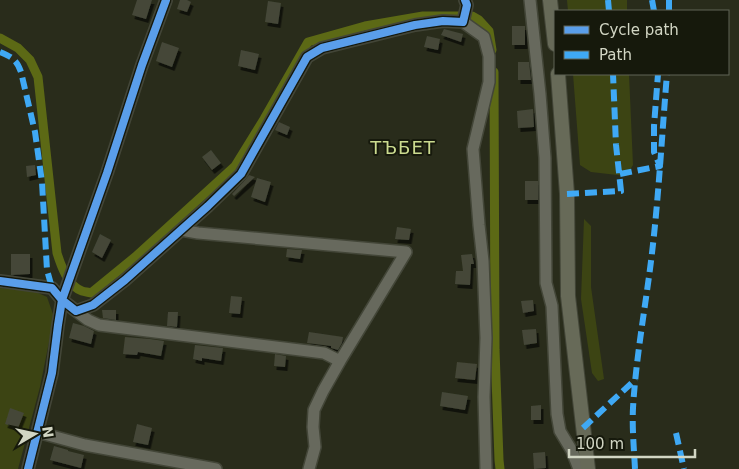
<svg xmlns="http://www.w3.org/2000/svg" width="739" height="469" font-family="'DejaVu Sans',sans-serif">
  <style>
    .green { fill: #3c4413 }
    .lines { fill: none; stroke-linecap: round; stroke-linejoin: round }
    .canal { stroke: #5c6915; stroke-width: 9 }
    .building { fill: #444738; filter: url(#shadow) }
    .minor-casing { stroke: #434638; stroke-width: 14 }
    .major-casing { stroke: #434638; stroke-width: 16 }
    .minor { stroke: #67695d; stroke-width: 11 }
    .major { stroke: #676a58; stroke-width: 14 }
    .quiet { stroke: #3fa9f5; stroke-width: 6; stroke-dasharray: 12 6; stroke-linecap: butt }
    .cycleway-casing { stroke: #16190c; stroke-width: 11 }
    .cycleway { stroke: #5a9eea; stroke-width: 8 }
    .labels { text-anchor: middle; dominant-baseline: central; stroke-width: 4; stroke-linejoin: round; paint-order: stroke }
    .quarter-label { font-size: 18px; letter-spacing: 1px; fill: #cbdb8f; stroke: #16190c }
  </style>
  <defs>
    <filter id="shadow"><feDropShadow dx="2.5" dy="4" stdDeviation="0" flood-color="#0009"/></filter>
  </defs>
  <rect width="100%" height="100%" fill="#292c1b"/>
  <path class="green" d="M567 0H627V11H568Z
    M573 74H629L633 165 626 176 591 172 580 165Z
    M584 219 591 226V287L604 379 598 381 592 373 581 299Z
    M0 288 34 291 47 297 54 317 40 387 18 469H0Z"/>
  <g class="lines">
    <path class="canal" d="M0 38 18 48 30 60 38 77 57 253C61 266 68 286 82 291 85 292 88 292 91 293L135 257 235 166 264 119 308 42 365 26 423 16H472L479 20 489 31 492 50
      M494 72 495 350 499 460 500 469"/>
  </g>
  <path class="building" d="M137 0H152L146 19 132 15Z
    M180 0H187L191 2 187 12 177 9Z
    M268 1 281 3 278 24 265 22Z
    M512 26H525V45H512Z
    M444 29 463 34 461 42 441 35Z
    M427 36 440 39 438 50 424 47Z
    M162 42 179 48 172 67 156 61Z
    M241 50 259 54 255 70 238 66Z
    M518 62H529L531 80H518Z
    M533 109 534 127 518 128 517 111Z
    M279 122 290 127 287 135 275 130Z
    M211 150 221 163 212 170 202 157Z
    M35 165 36 175 27 177 26 166Z
    M249 175 255 177 234 196 232 194 246 179Z
    M257 178 271 182 265 202 251 197Z
    M525 181H538V200H525Z
    M397 227 411 229 409 240 395 239Z
    M100 234 111 240 102 258 92 252Z
    M287 249 302 250 300 259 286 257Z
    M11 254H30V274L11 275Z
    M472 254 474 264H471L470 285 455 284 456 271H463L461 255Z
    M231 296 242 297 240 314 229 313Z
    M533 300 534 311 523 313 521 301Z
    M102 310H116V320L103 318Z
    M168 312H178L177 327 167 326Z
    M73 323 84 326 94 331 91 344 69 338Z
    M536 329 537 343 524 345 522 330Z
    M309 332 343 337 342 343 338 350 331 348V346L307 343Z
    M125 337 150 339 164 341 161 356 138 352 137 355 123 354Z
    M195 345 223 348 221 361 202 358V361L193 359Z
    M275 354 286 356 285 367 274 366Z
    M457 362 477 364 475 380 455 378Z
    M442 392 468 396 465 410 440 406Z
    M541 405V420H531V406Z
    M10 408 24 413 18 428 5 424Z
    M137 424 152 428 148 445 133 442Z
    M54 446 68 450V451L84 455 81 468 50 460Z
    M545 452 546 468 534 469 533 453Z"/>
  <g class="lines">
    <defs>
      <path id="minor" d="M530 0 540 94 545 158 546 283 552 306 557 414 560 431 572 451 579 469
        M463 22 484 37 489 56V82L473 149 479 225 483 261 486 338 484 397 486 469
        M181 230 198 233 406 252 340 361 323 391 314 410 313 427 315 447 309 469
        M0 281 52 288 62 300 76 311 93 305 125 280 208 206 241 174 307 57 322 48 415 25 443 21 463 22 467 5 465 0
        M76 311 88 320 99 325 324 353 340 361
        M37 432 85 445 216 469
        M28 469 52 373 58 325 62 300 107 173 142 65 166 0"/>
      <path id="major" d="M550 0 555 44
        M558 74 567 194 568 296 588 469"/>
    </defs>
    <use href="#minor" class="minor-casing"/>
    <use href="#major" class="major-casing"/>
    <use href="#minor" class="minor"/>
    <use href="#major" class="major"/>
    <path class="quiet" d="M608 0 609 11
      M652 0 654 11
      M669 0V11
      M0 52C12 57 17 60 21 72L35 132 42 182 47 270 52 288
      M620 174 660 166 654 152V126L658 74
      M567 194 621 191 616 145 613 74
      M583 428 636 379
      M676 433 684 469
      M635 469C634 449 632 428 633 408 636 356 646 304 652 253 659 193 662 133 667 74"/>
    <defs>
      <path id="cycleway" d="M0 281 52 288 62 300 76 311 93 305 125 280 208 206 241 174 307 57 322 48 415 25 443 21 463 22 467 5 465 0
        M28 469 52 373 58 325 62 300 107 173 142 65 166 0"/>
    </defs>
    <use href="#cycleway" class="cycleway-casing"/>
    <use href="#cycleway" class="cycleway"/>
  </g>
  <g class="labels">
    <g class="quarter-label">
      <text x="403" y="147">ТЪБЕТ</text>
    </g>
  </g>
  <rect x="554" y="10" width="175" height="65" fill="#16190c" stroke="#616556"/>
  <rect x="564" y="26" width="25" height="8" fill="#5a9eea" stroke="#616556"/>
  <text x="599" y="35" font-size="15" fill="#d2d6c4">Cycle path</text>
  <rect x="564" y="51" width="25" height="8" fill="#3fa9f5" stroke="#616556"/>
  <text x="599" y="60" font-size="15" fill="#d2d6c4">Path</text>
  <g transform="translate(35 434) rotate(81)" stroke="#16190c" stroke-width="4" paint-order="stroke">
  <path d="M0-4L9 19L0 12L-9 19Z" fill="#d2d6c4"/>
  <text y="-8" font-size="14" font-weight="bold" text-anchor="middle" fill="#d2d6c4">N</text>
  </g>
  <path d="M569 449v8h126v-8" fill="none" stroke="#d2d6c4" stroke-width="2.5"/>
  <text x="576" y="449" font-size="15" fill="#d2d6c4" stroke="#16190c" stroke-width="4" paint-order="stroke">100 m</text>
</svg>
